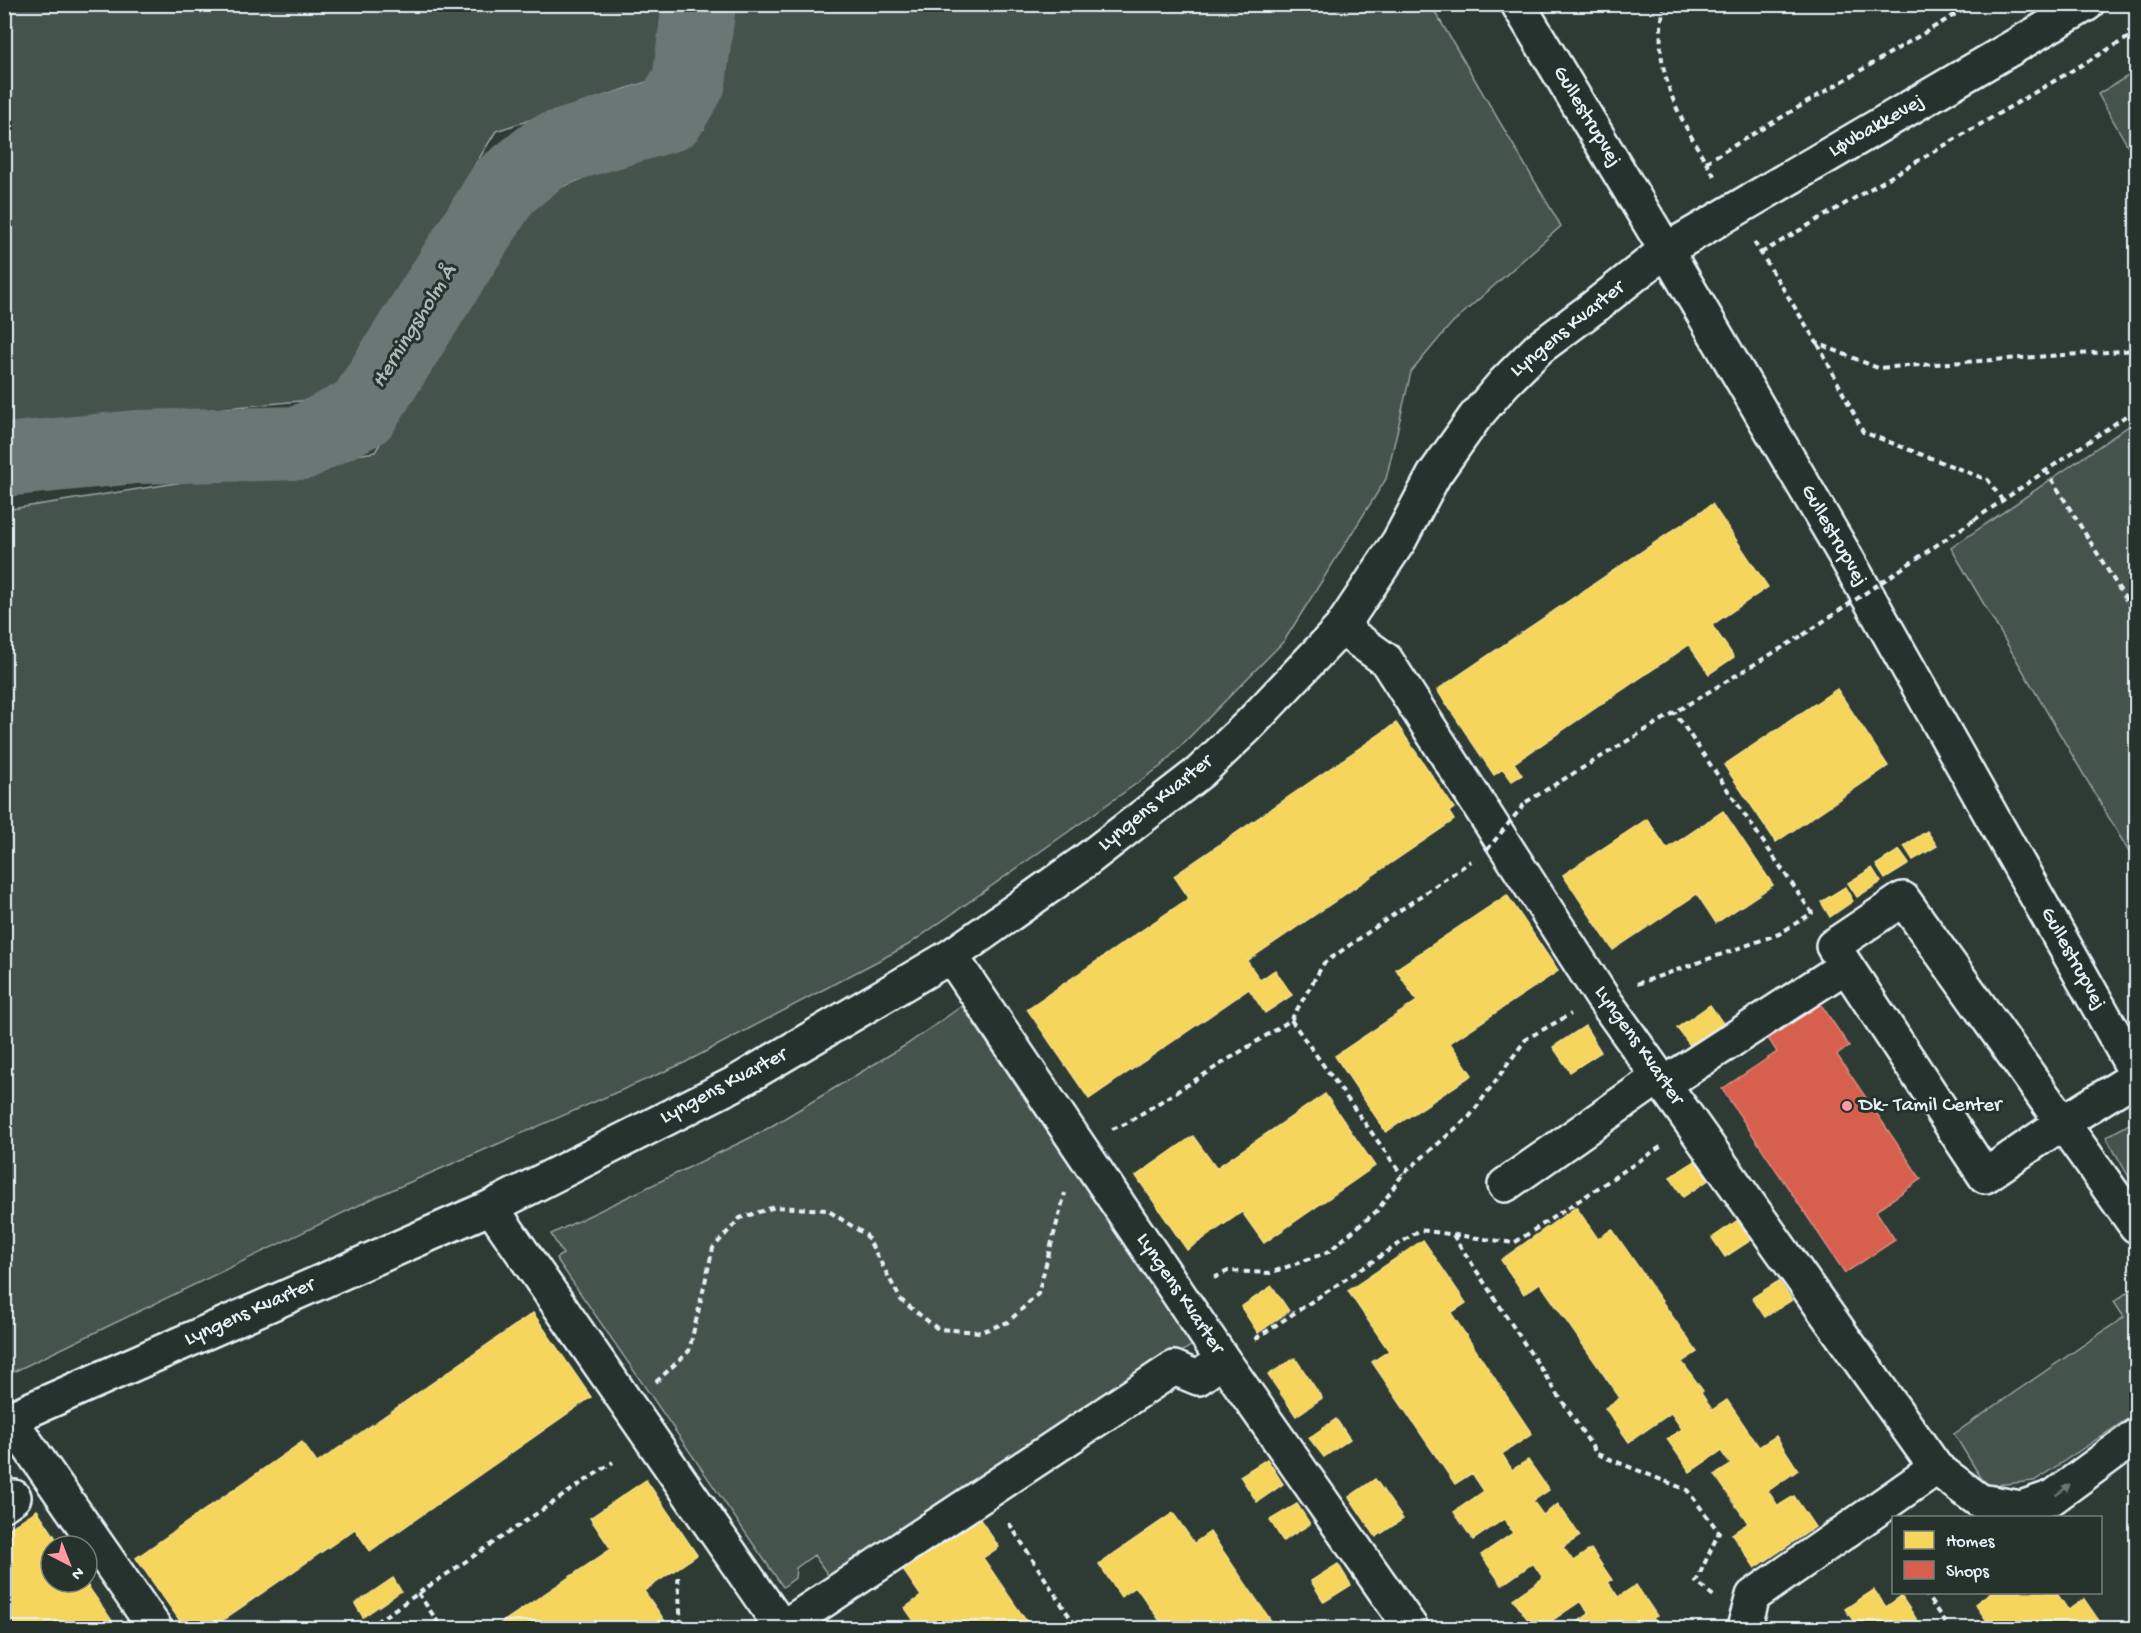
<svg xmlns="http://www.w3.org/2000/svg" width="2141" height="1633" font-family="'Gochi Hand',sans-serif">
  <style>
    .green { fill: #45524e; stroke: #96a2a3; stroke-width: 1.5 }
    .homes { fill: #f6d55c; stroke: #f2dd8b; stroke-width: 1.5 }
    .shops { fill: #d6604d; stroke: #db8c80; stroke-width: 1.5 }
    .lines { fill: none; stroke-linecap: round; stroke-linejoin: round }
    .river { stroke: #6b7775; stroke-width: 74 }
    .minor-casing { stroke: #e8f1f8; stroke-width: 38 }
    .path { stroke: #e8f1f8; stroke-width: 4; stroke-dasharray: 6 4.5; stroke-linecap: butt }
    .minor { stroke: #26332d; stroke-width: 33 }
    .path-bridge { stroke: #e8f1f8; stroke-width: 4; stroke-dasharray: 6 4.5; stroke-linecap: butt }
    .oneway { fill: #6a7674 }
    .poi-dot { fill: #ff9aa2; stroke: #26332d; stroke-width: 2 }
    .labels { text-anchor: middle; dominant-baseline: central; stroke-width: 6; stroke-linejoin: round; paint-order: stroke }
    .street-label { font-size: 21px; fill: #e8f1f8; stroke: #26332d }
    .poi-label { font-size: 21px; fill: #e8f1f8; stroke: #26332d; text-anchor: start }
    .water-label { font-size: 22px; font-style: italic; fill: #b0babd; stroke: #26332d }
  </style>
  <rect width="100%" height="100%" fill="#2e3b35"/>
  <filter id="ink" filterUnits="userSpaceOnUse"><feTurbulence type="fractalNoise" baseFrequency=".0167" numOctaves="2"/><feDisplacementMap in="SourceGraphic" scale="12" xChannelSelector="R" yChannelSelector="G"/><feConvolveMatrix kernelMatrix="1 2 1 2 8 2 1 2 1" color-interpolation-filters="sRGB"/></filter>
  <g filter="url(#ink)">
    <path class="green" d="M5 4H668V5L656 79 496 131 332 398 5 429Z
      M718 5H1431L1561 226 1451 324 1411 372 1386 479 1284 641 1160 767 908 945 684 1063 378 1196 5 1376V510L375 452 525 202 704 129Z
      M2136 71V160L2098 94Z
      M2136 421V864L1951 548Z
      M962 1006 1192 1345 835 1585 814 1555 796 1568 795 1578 783 1587 556 1258 563 1254 551 1234 760 1133 906 1045Z
      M2131 1123 2136 1132V1189L2106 1137Z
      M2136 1286V1413L2034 1481 1986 1486 1954 1434 2124 1317 2114 1302Z"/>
    <path class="homes" d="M1712 504 1768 587 1712 625 1734 657 1709 674 1689 645 1514 763 1522 775 1512 781 1503 769 1494 775 1437 690Z
      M1837 689 1888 766 1776 842 1724 765Z
      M1396 723 1454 808 1449 812 1454 820 1247 961 1260 980 1275 970 1292 995 1265 1013 1249 989 1089 1099 1027 1009 1189 898 1174 876Z
      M1723 811 1773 885 1716 923 1697 894 1613 950 1563 875 1647 819 1667 849Z
      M1927 831 1937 846 1913 860 1904 846Z
      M1899 850 1909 864 1885 879 1876 865Z
      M1872 868 1881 882 1857 897 1848 883Z
      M1845 887 1853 901 1830 917 1821 902Z
      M1507 895 1558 971 1450 1043 1472 1075 1386 1132 1335 1056 1417 1001 1396 969Z
      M1710 1005 1727 1029 1695 1052 1677 1028Z
      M1585 1026 1601 1052 1570 1072 1553 1047Z
      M1325 1094 1375 1166 1264 1243 1242 1212 1187 1250 1136 1176 1193 1136 1216 1168Z
      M1697 1160 1710 1179 1683 1197 1670 1177Z
      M1576 1207 1598 1239 1612 1229 1697 1352 1682 1362 1703 1391 1701 1393 1712 1410 1727 1400 1759 1447 1776 1436 1798 1470 1768 1491 1778 1506 1794 1496 1815 1527 1755 1568 1732 1534 1748 1523 1715 1475 1731 1465 1721 1451 1690 1472 1667 1439 1682 1429 1671 1413 1629 1442 1605 1408 1620 1398 1540 1283 1524 1294 1501 1260Z
      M1738 1220 1751 1240 1725 1257 1712 1238Z
      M1423 1240 1466 1303 1451 1313 1532 1434 1502 1454 1512 1470 1528 1460 1549 1490 1533 1501 1543 1515 1558 1504 1580 1536 1563 1547 1573 1561 1591 1549 1612 1580 1608 1582 1618 1597 1636 1585 1657 1616 1653 1618 1660 1628H1568L1589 1614 1581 1601 1541 1628H1534L1513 1599 1543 1578 1533 1563 1502 1585 1481 1555 1513 1533 1504 1519 1473 1540 1454 1512 1484 1491 1472 1473 1455 1484 1372 1362 1389 1351 1348 1291Z
      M1779 1281 1792 1300 1765 1317 1752 1298Z
      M1272 1286 1289 1311 1258 1333 1241 1307Z
      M533 1313 591 1397 370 1551 355 1529 211 1628H185L136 1558 302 1442 317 1463Z
      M1295 1358 1322 1398 1296 1416 1268 1375Z
      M1336 1419 1350 1439 1324 1457 1309 1438Z
      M1267 1459 1283 1484 1257 1502 1240 1476Z
      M1375 1479 1403 1519 1376 1537 1349 1497Z
      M646 1480 697 1555 644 1591 667 1624 660 1628H494L611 1549 590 1518Z
      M1297 1504 1310 1524 1283 1541 1270 1520Z
      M37 1510 61 1546H51V1582H85L117 1628H4V1532Z
      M1173 1513 1194 1543 1210 1532 1276 1628H1165L1136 1587 1121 1597 1099 1564Z
      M977 1515 999 1547 983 1558 1031 1628H919L905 1608 921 1596 901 1567Z
      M1338 1564 1351 1585 1324 1602 1311 1581Z
      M393 1578 401 1591 363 1617 355 1604Z
      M1874 1590 1886 1607 1901 1596 1921 1626 1918 1628H1853L1857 1626 1845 1609Z
      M1991 1592H2056L2068 1610 2084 1599 2104 1628H2014L2012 1626 2008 1628H1992L1975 1604Z"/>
    <path class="shops" d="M1820 1003 1849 1046 1837 1055 1921 1179 1876 1211 1895 1240 1845 1273 1722 1089 1777 1052 1768 1038Z"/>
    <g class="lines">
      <path class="river" d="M4 460 136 447 301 443 362 412 505 186 550 150 669 115 689 82 699 4"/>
      <defs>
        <path id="minor" d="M1518 4 1666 250 1847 559 2136 1073
          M1341 628 1386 660 1602 997 1936 1468 1980 1501 2021 1508 2053 1497 2136 1436
          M951 956 1223 1360 1411 1628
          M2136 1077 2062 1123 1985 1176 1833 946 1903 899 2136 1226
          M1664 1084 1846 966
          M1505 1185 1659 1077
          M491 1207 782 1628
          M9 1418 155 1628
          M4 1421 491 1207 734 1084 951 956 1085 861 1200 772 1248 726 1341 628 1399 541 1434 475 1475 417 1504 383 1539 348 1594 307 1666 250 2087 4
          M4 1504 14 1497
          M782 1628 1174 1368 1198 1378 1223 1360
          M1744 1628 1753 1596 1936 1468"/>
      </defs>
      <use href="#minor" class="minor-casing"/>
      <path class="path" d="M1665 4C1648 72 1683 123 1716 179
        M1706 162 1973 4
        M1754 242 1817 343 1878 368 2136 350
        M1761 253 2136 33
        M1818 344 1863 432 1988 480 2002 500
        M2046 470 2136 616
        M1974 520 2136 409
        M1526 802 1803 635
        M1637 984 1779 934 1812 913 1675 713
        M1291 1020 1402 1175
        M1112 1129 1125 1124 1291 1020 1324 963 1471 861
        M1453 1235 1597 1454 1687 1490 1719 1532 1696 1582 1715 1597
        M1214 1278 1228 1271 1270 1273 1328 1252 1378 1210 1402 1175 1470 1116 1526 1039 1571 1014
        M1255 1339 1420 1230 1514 1243 1662 1146
        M656 1382 689 1351 713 1248 740 1218 775 1207 827 1210 866 1235 901 1300 938 1329 981 1332 1008 1322 1038 1294 1065 1193
        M1009 1523 1077 1628
        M678 1577 681 1628
        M1924 1592 1949 1628
        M418 1593 442 1628
        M367 1628 613 1462"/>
      <use href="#minor" class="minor"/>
      <path class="path-bridge" d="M1803 635 1974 520
        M1487 850 1526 802"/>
    </g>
    <defs><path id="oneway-solid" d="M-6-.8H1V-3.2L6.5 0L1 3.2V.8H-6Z" transform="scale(1.5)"/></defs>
    <use class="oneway" href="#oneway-solid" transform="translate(2063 1490) rotate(-36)"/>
  </g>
  <circle class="poi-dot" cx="1847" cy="1106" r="6"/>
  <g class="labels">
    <g class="street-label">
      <text transform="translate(1586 117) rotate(59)">Gullestrupvej</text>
      <text transform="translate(1877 127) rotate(-30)">Løvbakkevej</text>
      <text transform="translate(1568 330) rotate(-39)">Lyngens Kvarter</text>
      <text transform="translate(1833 536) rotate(60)">Gullestrupvej</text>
      <text transform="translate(1156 804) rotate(-39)">Lyngens Kvarter</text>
      <text transform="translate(2072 959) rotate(61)">Gullestrupvej</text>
      <text transform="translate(1638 1046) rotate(55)">Lyngens Kvarter</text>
      <text transform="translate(724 1087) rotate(-28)">Lyngens Kvarter</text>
      <text transform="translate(1179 1294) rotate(56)">Lyngens Kvarter</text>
      <text transform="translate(250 1313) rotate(-24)">Lyngens Kvarter</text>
    </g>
    <g class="poi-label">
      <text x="1859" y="1106">Dk- Tamil Center</text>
    </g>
    <g class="water-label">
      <text transform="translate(415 327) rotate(-58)">Herningsholm Å</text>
    </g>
  </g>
  <rect width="2141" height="1633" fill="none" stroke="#26332d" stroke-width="24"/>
  <rect x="12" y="12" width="2117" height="1609" fill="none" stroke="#e8f1f8" stroke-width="2" filter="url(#ink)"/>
  <rect x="1892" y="1516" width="210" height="78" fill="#26332d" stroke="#747f7e" stroke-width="1.5"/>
  <rect x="1904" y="1531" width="30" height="18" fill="#f6d55c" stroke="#747f7e" stroke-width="1.5"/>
  <text x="1946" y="1546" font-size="18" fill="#e8f1f8">Homes</text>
  <rect x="1904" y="1561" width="30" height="18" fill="#d6604d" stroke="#747f7e" stroke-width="1.5"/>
  <text x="1946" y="1576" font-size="18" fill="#e8f1f8">Shops</text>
  <g transform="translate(69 1564) rotate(138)"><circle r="28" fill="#26332d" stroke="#747f7e" stroke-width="1.5"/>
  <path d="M0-4.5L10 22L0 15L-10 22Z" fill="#ff9aa2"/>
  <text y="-9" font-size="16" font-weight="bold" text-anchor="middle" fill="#e8f1f8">N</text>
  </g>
</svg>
